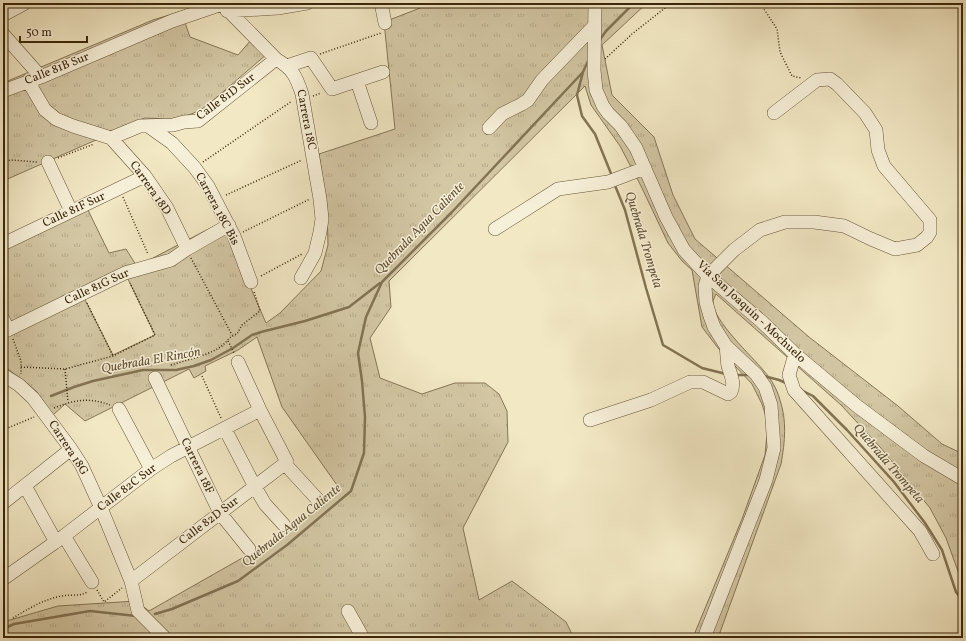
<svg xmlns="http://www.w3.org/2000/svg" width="966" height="641" font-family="Vollkorn,serif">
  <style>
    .grass { fill: url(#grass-tufts); stroke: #867657; fill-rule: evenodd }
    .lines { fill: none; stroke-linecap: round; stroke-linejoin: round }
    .stream { stroke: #837354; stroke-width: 2.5 }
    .minor-casing { stroke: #685638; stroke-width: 14 }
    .path { stroke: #3a260a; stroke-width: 1.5; stroke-dasharray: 1 2; stroke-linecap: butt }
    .minor { stroke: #f7f0d9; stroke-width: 13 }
    .labels { text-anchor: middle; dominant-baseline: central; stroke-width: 3; stroke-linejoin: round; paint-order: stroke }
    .street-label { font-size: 12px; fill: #3a260a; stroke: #f7f0d9 }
    .water-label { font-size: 13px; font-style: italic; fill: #645335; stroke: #f7f0d9 }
  </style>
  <defs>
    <pattern id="grass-tufts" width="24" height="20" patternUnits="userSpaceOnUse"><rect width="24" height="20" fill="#d3c7a4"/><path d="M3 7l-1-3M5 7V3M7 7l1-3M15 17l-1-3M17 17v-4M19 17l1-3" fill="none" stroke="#b6ab8c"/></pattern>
  </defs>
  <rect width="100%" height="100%" fill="#f2e8c4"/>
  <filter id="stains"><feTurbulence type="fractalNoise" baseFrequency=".005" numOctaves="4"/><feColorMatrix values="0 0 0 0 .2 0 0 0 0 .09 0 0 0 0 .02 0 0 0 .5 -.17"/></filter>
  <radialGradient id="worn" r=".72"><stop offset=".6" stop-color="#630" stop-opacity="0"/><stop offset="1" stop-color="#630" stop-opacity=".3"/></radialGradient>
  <path class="grass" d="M208 3 184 20 190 37 238 55 251 40 267 54 203 109 189 115 171 119 145 118 134 122 105 136 3 181V83L153 20Z
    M433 3H647L602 45 612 95 654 137 673 195 695 239 809 337 898 406 942 444 963 454V585L946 538 930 508 880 447 841 405 716 294C715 296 713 300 713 302 713 321 752 356 764 371 771 379 777 389 780 400 787 421 785 442 781 464L718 638H690L694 635 742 519 765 455 768 423 762 404 752 384 718 348 702 327 692 270 682 261 668 243 641 186 620 146 591 105 585 86 389 281 391 307 370 338 380 378 422 394 455 383H485L499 394 507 411 508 442 463 528 479 600 512 581 566 622 574 638H3V622L58 606 136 601 149 611 295 528 339 488 282 407 257 337 238 350 205 366 206 371 194 378 189 369 85 421 65 404 53 415 36 391 3 365V248L87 208 109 253 126 249 136 265 130 270 222 222 266 323 280 313 321 271 328 245 327 206 319 154 395 129 384 22ZM125 273 155 335 113 355 82 294Z"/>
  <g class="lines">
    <path class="stream" d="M599 41 606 31 634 3
      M588 61 583 72 577 95 582 116 595 134 612 176
      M614 183 625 210 646 288 663 345 702 368 726 374
      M735 375H750
      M764 376 779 380 786 383
      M801 390 813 396 847 430 894 482 925 523 942 550 956 592 963 601
      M51 396 74 387 93 381 143 370H176L194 366 211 360 233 348 252 335 261 332 305 321 349 307 380 283
      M155 614 172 609 238 581 287 545 351 491 364 453 365 417 362 381 358 353 366 317 382 282 452 212 583 72
      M3 629 14 624 90 611 136 616"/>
    <defs>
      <path id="minor" d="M221 3 276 59C293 69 296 76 302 94L320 199 322 219 320 232 315 253 301 278
        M381 3 385 23
        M595 3 594 70 596 90 603 106 608 113 621 126 636 148 666 217 684 250 708 276 761 321 795 354 857 406 924 456 963 479
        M227 11 278 8 307 3
        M3 15 25 3
        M3 34 41 77
        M287 66 311 58 332 89 383 72
        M28 81 45 110 56 119 73 126 111 138 145 176 167 208 187 249
        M357 81 371 123
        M3 91 41 77 172 21 222 4
        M148 126 172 143 195 168 208 186 234 236 251 282
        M489 128 502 114 522 104 528 100 542 80 595 25
        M111 138 140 126 173 125 184 122 198 121 276 59
        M48 162 71 211
        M495 229 558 189 608 182 645 168
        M3 244 145 176
        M3 319 8 330 125 273 171 260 187 249 229 225
        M795 354 789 375 794 390 920 531 933 554
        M3 375 19 385 33 398 71 449 82 466 101 508 131 581 138 611 165 638
        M155 378 220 513 249 549
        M119 409 151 469
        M590 420 651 400 690 382H703L728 394 731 392C735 383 731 376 728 366 727 360 727 353 726 346
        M225 429 255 487 265 504 284 525
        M285 464 319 501
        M25 486 56 542
        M3 503 71 449
        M64 536 92 582
        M3 579 64 536 151 469 171 456 260 410
        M131 581 287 462 260 410 238 362
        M348 611 363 638
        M704 638 766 480 774 448 771 405 765 387 756 374 726 346 714 327 710 316 706 302 705 286 708 276 734 250 760 230 785 222H814L844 226 871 239 895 249 917 245 927 237 930 232V220L884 166 878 150 876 130 865 113 837 84 830 79 817 80 774 113"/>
    </defs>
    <use href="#minor" class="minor-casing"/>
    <path class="path" d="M758 3 762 6 777 29 780 52 792 76 801 78
      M320 54 381 33
      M605 59 632 34 665 8 669 3
      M313 96 321 93
      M58 158 94 144
      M3 162 11 160 37 162
      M203 162 292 101
      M226 195 302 160
      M123 197 148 254
      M243 232 310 199
      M191 258 232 335
      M261 276 302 254
      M87 303 113 356
      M13 339 21 361V374
      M228 341 234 353
      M171 365C187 360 205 356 219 348 226 344 229 336 237 334L242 325 260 311 254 291
      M21 367 65 369 113 356 155 335 130 283
      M65 369 68 402
      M202 376 221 418
      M54 408C74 400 89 397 110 405
      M3 430 34 417
      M97 590 104 602 122 588
      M13 618C28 609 44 599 62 596 71 594 79 597 87 592"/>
    <use href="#minor" class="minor"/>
  </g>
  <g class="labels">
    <g class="street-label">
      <text transform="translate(57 69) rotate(-22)">Calle 81B Sur</text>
      <text transform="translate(226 97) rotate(-37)">Calle 81D Sur</text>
      <text transform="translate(306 120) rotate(79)">Carrera 18C</text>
      <text transform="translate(150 188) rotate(55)">Carrera 18D</text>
      <text transform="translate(217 209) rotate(62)">Carrera 18C Bis</text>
      <text transform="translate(74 210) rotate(-25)">Calle 81F Sur</text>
      <text transform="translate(97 287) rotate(-25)">Calle 81G Sur</text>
      <text transform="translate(751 312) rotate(43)">Vía San Joaquín - Mochuelo</text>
      <text transform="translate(68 448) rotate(57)">Carrera 18G</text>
      <text transform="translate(197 466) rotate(64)">Carrera 18F</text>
      <text transform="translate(127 488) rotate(-37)">Calle 82C Sur</text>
      <text transform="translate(209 521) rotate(-37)">Calle 82D Sur</text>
    </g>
    <g class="water-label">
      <text transform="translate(420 229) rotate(-46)">Quebrada Agua Caliente</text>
      <text transform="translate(643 240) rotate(73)">Quebrada Trompeta</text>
      <text transform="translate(151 361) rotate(-10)">Quebrada El Rincón</text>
      <text transform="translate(888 464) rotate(49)">Quebrada Trompeta</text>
      <text transform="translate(292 526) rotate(-39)">Quebrada Agua Caliente</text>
    </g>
  </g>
  <rect width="966" height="641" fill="none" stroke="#f2e8c4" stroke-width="16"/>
  <rect x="4" y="4" width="958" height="633" fill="none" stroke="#3a260a" stroke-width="2"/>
  <rect x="8" y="8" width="950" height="625" fill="none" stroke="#3a260a"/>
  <path d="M20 36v6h67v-6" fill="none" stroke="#3a260a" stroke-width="2"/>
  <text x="26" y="36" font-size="12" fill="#3a260a" stroke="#f7f0d9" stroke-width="3" paint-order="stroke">50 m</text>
  <rect width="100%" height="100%" filter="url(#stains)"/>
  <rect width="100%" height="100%" fill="url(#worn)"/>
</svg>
